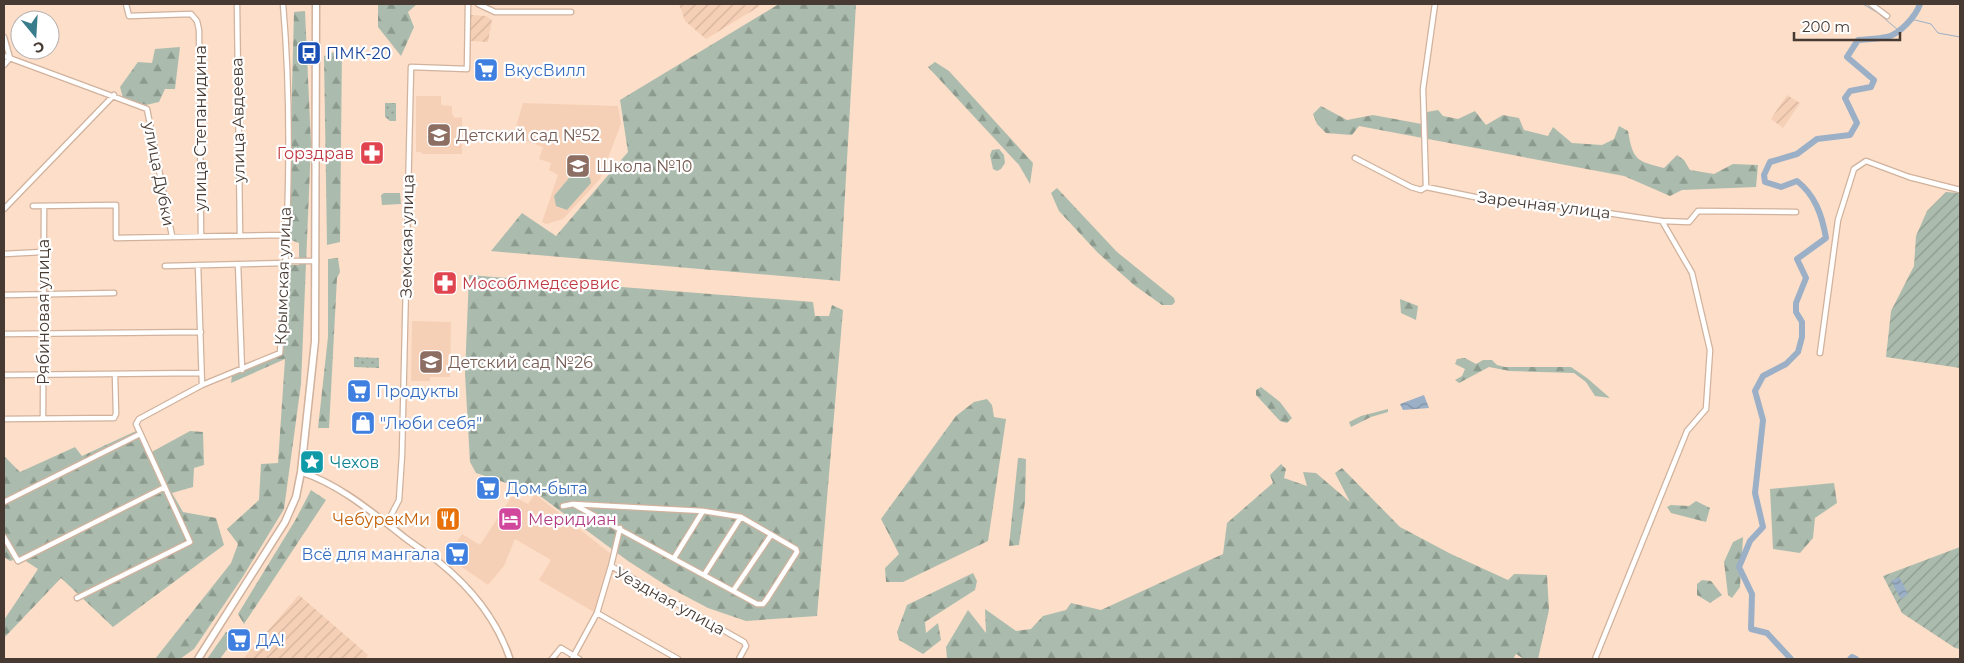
<svg xmlns="http://www.w3.org/2000/svg" width="1964" height="663" font-family="Montserrat,sans-serif">
  <style>
    .built { fill: #f6d0b6 }
    .industrial { fill: url(#industrial-furrows) }
    .grass { fill: #abbcae }
    .forest { fill: url(#forest-firs) }
    .park { fill: url(#park-dots) }
    .garden { fill: url(#garden-furrows) }
    .water { fill: url(#water-waves) }
    .lines { fill: none; stroke-linecap: round; stroke-linejoin: round }
    .stream { stroke: #9bb0c7; stroke-width: 1 }
    .river { stroke: #9bb0c7; stroke-width: 6 }
    .minor-casing { stroke: #d0b29d; stroke-width: 7 }
    .tertiary-casing { stroke: #d0b29d; stroke-width: 8 }
    .primary-casing { stroke: #d0b29d; stroke-width: 9 }
    .minor { stroke: #fff; stroke-width: 4.5 }
    .tertiary { stroke: #fff; stroke-width: 5 }
    .primary { stroke: #fff; stroke-width: 6 }
    .labels { text-anchor: middle; dominant-baseline: central; stroke-width: 4.5; stroke-linejoin: round; paint-order: stroke }
    .transit-label { font-size: 16px; fill: #164399; stroke: #fff; text-anchor: start }
    .shop-label { font-size: 16px; fill: #366cbe; stroke: #fff; text-anchor: start }
    .street-label { font-size: 16px; fill: #473a32; stroke: #fff }
    .education-label { font-size: 16px; fill: #785e54; stroke: #fff; text-anchor: start }
    .health-label { font-size: 16px; fill: #be3a42; stroke: #fff; text-anchor: end }
    .culture-label { font-size: 16px; fill: #0d838f; stroke: #fff; text-anchor: start }
    .food-label { font-size: 16px; fill: #c56008; stroke: #fff; text-anchor: end }
    .hotel-label { font-size: 16px; fill: #b23c85; stroke: #fff; text-anchor: start }
  </style>
  <defs>
    <pattern id="industrial-furrows" width="10" height="10" patternUnits="userSpaceOnUse" patternTransform="scale(1.25)"><rect width="10" height="10" fill="#f6d0b6"/><path d="M-1 1l2-2M0 10L10 0M9 11l2-2" fill="none" stroke="#d4b39d"/></pattern>
    <pattern id="forest-firs" width="22" height="20" patternUnits="userSpaceOnUse" patternTransform="scale(1.25)"><rect width="22" height="20" fill="#abbcae"/><path d="M5 1l3.5 6h-7zM16 11l3.5 6h-7z" fill="#8d9a8e"/></pattern>
    <pattern id="park-dots" width="8" height="8" patternUnits="userSpaceOnUse" patternTransform="scale(1.25)"><rect width="8" height="8" fill="#abbcae"/><path d="M2 2h.1M6 6h.1" fill="none" stroke="#8d9a8e" stroke-width="1.8" stroke-linecap="round"/></pattern>
    <pattern id="garden-furrows" width="10" height="10" patternUnits="userSpaceOnUse" patternTransform="scale(1.25)"><rect width="10" height="10" fill="#abbcae"/><path d="M-1 1l2-2M0 10L10 0M9 11l2-2" fill="none" stroke="#8d9a8e"/></pattern>
    <pattern id="water-waves" width="16" height="10" patternUnits="userSpaceOnUse" patternTransform="scale(1.25)"><rect width="16" height="10" fill="#9bb0c7"/><path d="M0 5q4-4 8 0t8 0" fill="none" stroke="#8090a2"/></pattern>
  </defs>
  <rect width="100%" height="100%" fill="#fddec8"/>
  <path class="built" d="M416 96H441V105L452 106V114L455 118 462 117V154H422L421 152H416Z
    M523 103 618 106 621 124 600 179 563 219 546 224 542 222 558 175 549 170 551 163 539 159 543 147 513 136Z
    M412 321 451 322 450 377H430V381H411Z
    M535 494 611 554 594 612 539 580 551 560 515 539 504 566 488 585 447 557 462 534 480 545 512 496 528 504Z"/>
  <path class="industrial" d="M679 4H757L760 6 706 39 685 21Z
    M471 15 486 16 492 20 488 42 471 41Z
    M1787 95 1800 103 1783 128 1771 119Z
    M299 595 368 655 365 659H243Z"/>
  <path class="grass" d="M580 171 590 178 591 183 567 210 556 206 554 196 574 172Z
    M384 193H400L401 204 382 205 381 195Z"/>
  <path class="forest" d="M378 4H417L408 12 414 27 401 56 378 27Z
    M779 4H856L840 281 491 251 522 213 556 236 628 152 620 100Z
    M305 11 311 144 301 384 284 509 242 578 194 649 180 659H155L231 563 238 544 227 529 259 500 261 464 278 463 285 359 231 383 232 376 283 352 290 265H299V243L288 239 294 12Z
    M180 47 175 89H165L159 102 146 105 123 98 120 87 138 62 152 63 155 49Z
    M342 49 340 242 327 245 324 56Z
    M935 62 949 71 1033 163 1030 184 1019 165 928 67Z
    M1321 106 1347 120 1373 115 1427 125V112L1438 110 1443 116 1458 119 1475 111 1486 125 1503 115 1519 118 1524 130 1548 136 1553 127 1572 143 1602 145 1614 139 1619 126 1628 131C1633 160 1636 161 1664 168L1677 155 1684 160 1690 170 1714 174 1733 164 1758 165 1756 187 1682 190 1670 196 1624 176 1359 126 1352 135 1326 133 1317 124 1313 114Z
    M999 149 1004 155 1005 163 1001 169 997 171 993 169 990 155 992 150Z
    M1057 188 1117 252 1174 298 1175 302 1172 305H1162L1134 285 1098 253 1059 211 1051 193Z
    M338 258 340 272 337 278 329 428H318L328 337V259Z
    M469 275 813 302 815 316H829L832 305 843 310 817 616 746 621 708 608 670 588 628 561 536 493 476 473 470 462 465 374Z
    M1400 299 1418 306 1416 320 1401 313Z
    M1465 358 1476 364 1483 360H1492L1497 365 1505 367H1571L1587 378 1610 398 1595 396 1586 382 1574 373 1510 371 1489 367 1459 383 1455 380 1462 376 1465 369 1455 364 1457 359Z
    M1261 387 1280 402 1292 418 1287 423 1280 421 1256 395V390Z
    M987 399 992 405 994 417 1006 419 988 541 903 582H886L885 568 899 554 881 519 956 416 974 402Z
    M1388 409V412L1371 417 1351 427 1349 422 1361 416Z
    M136 431 148 454 190 431 203 432 204 465 194 468 193 487 172 493 183 512 216 518 224 545 113 627 61 578 4 638V620L38 569 21 558 10 561 4 557V456L20 472 75 447 82 456Z
    M1018 458 1026 459 1025 502 1019 545 1009 546Z
    M1281 464 1286 469 1284 478 1307 486 1303 472 1316 473 1350 502 1335 473 1342 468 1400 527 1451 554 1508 580 1514 574 1547 575 1549 610 1538 659H1524L1516 654 1513 659H947L946 647 968 610 986 633 985 609 1016 631 1031 629 1043 616 1066 610 1071 603 1101 610 1223 554 1227 523 1273 483 1270 475Z
    M1834 483 1837 503 1815 518 1813 538 1800 553 1773 549 1770 489Z
    M311 490 326 500 244 624 238 614 296 519Z
    M1696 501 1710 508 1706 522 1671 513 1667 507 1671 505 1689 506Z
    M1743 537 1740 587 1732 598 1728 595 1724 562 1733 542Z
    M973 573 977 581 975 590 925 622 926 633 938 623 941 640 923 654 899 640 897 632 907 605Z
    M1702 580 1711 581 1722 595 1710 603 1697 595V584Z
    M226 632 236 637 220 659H207Z"/>
  <path class="park" d="M385 103H396V121H390L385 117Z
    M354 357 379 358V368L354 367Z"/>
  <path class="garden" d="M1946 192 1960 193V368L1886 357 1891 311 1914 266 1916 236 1927 211Z
    M1960 547V649L1955 648 1902 613 1883 576Z"/>
  <path class="water" d="M1424 395 1429 408 1403 410 1400 404Z
    M1899 577 1908 594 1901 599 1891 581Z"/>
  <g class="lines">
    <path class="stream" d="M1863 4 1878 13 1898 30
      M1911 19 1931 24 1938 33 1960 37"/>
    <path class="river" d="M1791 659 1767 633 1751 629 1752 594 1739 567 1750 541 1763 527 1755 493 1763 420 1755 391 1763 376 1786 364 1798 352 1802 337V322L1796 312V303L1806 278 1797 259 1826 238C1822 215 1815 195 1797 181L1781 187 1765 182 1764 175 1770 162 1797 154 1817 139 1850 135 1857 123 1845 98 1850 91 1871 87 1874 80 1847 57 1858 40C1867 39 1878 39 1887 37 1900 34 1916 16 1920 4
      M1850 659 1852 657 1856 659"/>
    <defs>
      <path id="minor" d="M126 4 129 16 191 14 197 21 199 30 201 236
        M237 4 240 236
        M478 4 495 12H571
        M1435 4 1423 89 1426 187 1494 201 1539 203 1662 221 1689 222 1698 211 1796 212
        M1871 4 1887 16
        M4 37 10 58 4 65
        M4 56 147 109 172 236
        M1355 158 1411 187 1421 190 1426 187
        M33 206 116 205V238L286 235
        M4 209 114 95
        M4 254 42 252
        M286 261H316
        M238 264 242 370
        M198 265 202 385
        M165 266 286 263
        M4 295 114 293
        M4 334 201 332
        M1820 353 1838 220 1854 169 1866 161 1909 177 1960 190
        M4 375 201 373
        M43 417 44 207
        M4 419 114 418 116 414 115 374
        M4 502 140 434
        M563 506 573 504 703 511 741 517 796 549 797 552 767 599 763 604H757L573 504
        M387 523 399 500 402 455 411 67 467 69 468 4
        M4 537 18 561 165 487
        M674 558 703 511
        M611 566 620 528
        M704 575 741 517
        M733 591 771 535
        M77 598 190 542 136 424 139 419 202 385 280 353C288 237 293 119 283 4
        M597 613 678 659
        M552 659 561 648 579 659
        M572 659 597 613 611 566 744 642 746 646 739 659
        M1595 659 1687 431 1706 409 1710 350 1692 273 1662 221"/>
      <path id="tertiary" d="M301 472C339 484 373 513 404 537 415 546 428 553 439 562 470 587 497 620 510 659"/>
      <path id="primary" d="M198 659 285 522 296 497 301 472 315 341 316 4"/>
    </defs>
    <use href="#minor" class="minor-casing"/>
    <use href="#tertiary" class="tertiary-casing"/>
    <use href="#primary" class="primary-casing"/>
    <use href="#minor" class="minor"/>
    <use href="#tertiary" class="tertiary"/>
    <use href="#primary" class="primary"/>
  </g>
  <defs>
    <symbol id="bus-square" viewBox="-11 -11 22 22"><rect x="-9" y="-9" width="18" height="18" rx="4" fill="#1a4fb4" stroke="#fff"/><path d="M-5-6H5V4H4V6H2V4H-2V6H-4V4H-5ZM-3.5-4V0h7V-4ZM-3.5 1.2v1.5H-2V1.2ZM2 1.2v1.5H3.5V1.2Z" fill="#fff"/></symbol>
    <symbol id="supermarket-square" viewBox="-11 -11 22 22"><rect x="-9" y="-9" width="18" height="18" rx="4" fill="#3f7fe0" stroke="#fff"/><path d="M-6-5.5h2.5l.6 2H6L4.5 2H-2.5L-4.4-4H-6ZM-1.5 3.2a1.3 1.3 0 1 0 .1 0ZM3 3.2a1.3 1.3 0 1 0 .1 0Z" fill="#fff"/></symbol>
    <symbol id="school-square" viewBox="-11 -11 22 22"><rect x="-9" y="-9" width="18" height="18" rx="4" fill="#8d6e63" stroke="#fff"/><path d="M0-5L7-2L0 1L-7-2ZM-4 1L0 2.5L4 1V4Q0 6-4 4Z" fill="#fff"/></symbol>
    <symbol id="pharmacy-square" viewBox="-11 -11 22 22"><rect x="-9" y="-9" width="18" height="18" rx="4" fill="#e0444e" stroke="#fff"/><path d="M-2-6h4v4h4v4h-4v4h-4v-4h-4v-4h4Z" fill="#fff"/></symbol>
    <symbol id="shop-square" viewBox="-11 -11 22 22"><rect x="-9" y="-9" width="18" height="18" rx="4" fill="#3f7fe0" stroke="#fff"/><path d="M-5-2.5h2.3a2.7 3.5 0 0 1 5.4 0H5L5.5 6h-11ZM-1.5-2.5h3a1.5 2.3 0 0 0-3 0Z" fill="#fff"/></symbol>
    <symbol id="sight-square" viewBox="-11 -11 22 22"><rect x="-9" y="-9" width="18" height="18" rx="4" fill="#0f9aa8" stroke="#fff"/><path d="M0-6L1.8-2.2L6-1.7L2.9 1.2L3.7 5.4L0 3.3L-3.7 5.4L-2.9 1.2L-6-1.7L-1.8-2.2Z" fill="#fff"/></symbol>
    <symbol id="restaurant-square" viewBox="-11 -11 22 22"><rect x="-9" y="-9" width="18" height="18" rx="4" fill="#e8710a" stroke="#fff"/><path d="M-5-6h1v4h1v-4h1v4h1v-4h1v5L-1.5 .5V6h-2V.5L-5-1ZM5-6V6H3V1.5H1.5Q1.5-4 5-6Z" fill="#fff"/></symbol>
    <symbol id="hotel-square" viewBox="-11 -11 22 22"><rect x="-9" y="-9" width="18" height="18" rx="4" fill="#d1479c" stroke="#fff"/><path d="M-6-4.5h1.5V1H6V5H4.5V3h-9V5H-6ZM-4 0a1.8 1.8 0 1 1 3.6 0ZM.5 0V-2.5h3Q6-2.5 6 0Z" fill="#fff"/></symbol>
  </defs>
  <g fill-rule="evenodd">
    <use href="#bus-square" x="295" y="39" width="28" height="28"/>
    <use href="#supermarket-square" x="472" y="56" width="28" height="28"/>
    <use href="#school-square" x="425" y="121" width="28" height="28"/>
    <use href="#pharmacy-square" x="358" y="139" width="28" height="28"/>
    <use href="#school-square" x="564" y="152" width="28" height="28"/>
    <use href="#pharmacy-square" x="431" y="269" width="28" height="28"/>
    <use href="#school-square" x="417" y="348" width="28" height="28"/>
    <use href="#supermarket-square" x="345" y="377" width="28" height="28"/>
    <use href="#shop-square" x="349" y="409" width="28" height="28"/>
    <use href="#sight-square" x="298" y="448" width="28" height="28"/>
    <use href="#supermarket-square" x="474" y="474" width="28" height="28"/>
    <use href="#restaurant-square" x="434" y="505" width="28" height="28"/>
    <use href="#hotel-square" x="496" y="505" width="28" height="28"/>
    <use href="#supermarket-square" x="443" y="540" width="28" height="28"/>
    <use href="#supermarket-square" x="225" y="626" width="28" height="28"/>
  </g>
  <g class="labels">
    <g class="transit-label">
      <text x="326" y="53">ПМК-20</text>
    </g>
    <g class="shop-label">
      <text x="504" y="70">ВкусВилл</text>
      <text x="376" y="391">Продукты</text>
      <text x="380" y="423">"Люби себя"</text>
      <text x="506" y="488">Дом-быта</text>
      <text x="440" y="554" text-anchor="end">Всё для мангала</text>
      <text x="256" y="640">ДА!</text>
    </g>
    <g class="street-label">
      <text transform="translate(238 120) rotate(-91)">улица Авдеева</text>
      <text transform="translate(200 128) rotate(-90)">улица Степанидина</text>
      <text transform="translate(159 174) rotate(79)">улица Дубки</text>
      <text transform="translate(1544 205) rotate(7)">Заречная улица</text>
      <text transform="translate(407 236) rotate(-89)">Земская улица</text>
      <text transform="translate(283 276) rotate(-88)">Крымская улица</text>
      <text transform="translate(43 312) rotate(-90)">Рябиновая улица</text>
      <text transform="translate(670 601) rotate(29)">Уездная улица</text>
    </g>
    <g class="education-label">
      <text x="456" y="135">Детский сад №52</text>
      <text x="596" y="166">Школа №10</text>
      <text x="448" y="362">Детский сад №26</text>
    </g>
    <g class="health-label">
      <text x="354" y="153">Горздрав</text>
      <text x="462" y="283" text-anchor="start">Мособлмедсервис</text>
    </g>
    <g class="culture-label">
      <text x="330" y="462">Чехов</text>
    </g>
    <g class="food-label">
      <text x="430" y="519">ЧебурекМи</text>
    </g>
    <g class="hotel-label">
      <text x="528" y="519">Меридиан</text>
    </g>
  </g>
  <rect width="1964" height="663" fill="none" stroke="#473a32" stroke-width="10"/>
  <g transform="translate(35 35) rotate(162)"><circle r="24" fill="#ffffff" stroke="#b5b0ad"/>
  <path d="M0-4L9 19L0 12L-9 19Z" fill="#397d8c"/>
  <text y="-8" font-size="14" font-weight="bold" text-anchor="middle" fill="#473a32">С</text>
  </g>
  <path d="M1794 32v8h106v-8" fill="none" stroke="#473a32" stroke-width="2.5"/>
  <text x="1802" y="32" font-size="15" fill="#473a32" stroke="#ffffff" stroke-width="4" paint-order="stroke">200 m</text>
</svg>
